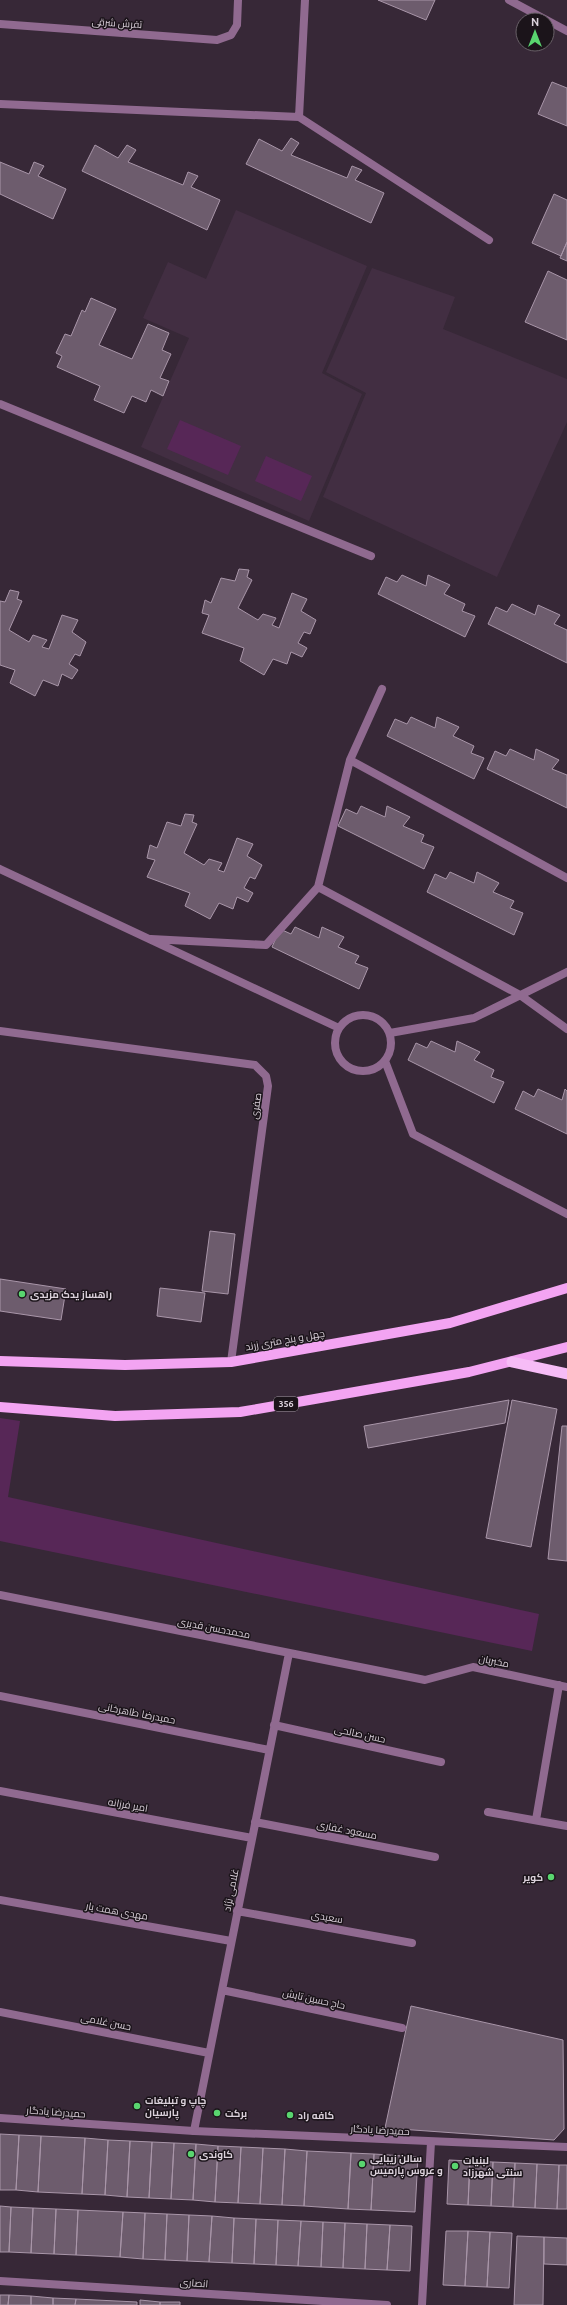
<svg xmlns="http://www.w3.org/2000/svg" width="567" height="2305" font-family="Ubuntu,Cairo,sans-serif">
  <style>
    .built { fill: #422e42 }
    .green { fill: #572757 }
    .building { fill: #6d5c6d; stroke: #a996a9 }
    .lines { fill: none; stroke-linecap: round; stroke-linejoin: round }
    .minor { stroke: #906a90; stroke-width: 8 }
    .tertiary { stroke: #906a90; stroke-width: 8 }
    .primary { stroke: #f3a4f2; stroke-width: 10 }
    .trunk { stroke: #f6bcf6; stroke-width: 11 }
    .poi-dot { fill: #59d56f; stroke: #1b141a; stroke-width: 1.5 }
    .labels { text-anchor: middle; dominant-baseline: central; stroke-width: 3; stroke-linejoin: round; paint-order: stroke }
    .shield { fill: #1b141a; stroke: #a198a1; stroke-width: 1 }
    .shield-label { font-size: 9px; font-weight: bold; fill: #dbd1db }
    .street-label { font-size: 10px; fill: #dbd1db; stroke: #1b141a }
    .poi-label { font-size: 10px; font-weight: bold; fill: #dbd1db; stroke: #1b141a; text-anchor: start }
  </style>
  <rect width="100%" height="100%" fill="#372837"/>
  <path class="built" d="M236 210 367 266 322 373 362 394 309 521 141 447 189 338 143 318 168 262 206 279Z
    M372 268 455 297 443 329 567 379V422L497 577 323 497 366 393 326 372Z"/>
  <path class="green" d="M180 420 241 446 228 475 167 449Z
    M266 456 312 476 301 501 255 481Z
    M0 1418 20 1421 8 1497 539 1614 532 1651 0 1541Z"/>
  <path class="building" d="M378 0H435L426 20Z
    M552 82 567 88V126L538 114Z
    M291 138 299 143 291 155 347 178 352 166 362 170 355 180 384 193 371 223 246 164 259 139 282 151Z
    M95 145 118 158 127 145 136 150 128 162 183 185 188 172 198 176 191 187 220 200 207 230 82 171Z
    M0 162 29 174 34 162 44 166 38 176 66 189 53 219 0 194Z
    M554 194 567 200V242L561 256 532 243Z
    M567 242V261L560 258Z
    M548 271 567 280V340L525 322Z
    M91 298 116 309 99 345 132 359 148 324 169 333 162 350 171 354 160 378 169 381 163 396 151 390 146 402 132 396 124 413 94 400 100 386 57 367 62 356 56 353 65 334 71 336 82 310 85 312Z
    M239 569 249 570 247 577 252 580 238 608 258 620 263 614 276 618 272 625 279 628 292 593 307 599 301 611 316 620 310 634 304 632 298 643 307 648 302 657 291 652 287 664 273 659 264 675 240 661 244 648 202 633 209 615 202 613 205 600 211 603 221 578 235 581Z
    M402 575 426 586 428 575 450 585 444 594 465 604 462 611 475 616 465 637 378 594 386 577 397 582Z
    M10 590 19 592 17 599 22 601 9 630 29 642 33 635 47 640 42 647 49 649 62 615 78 620 72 632 86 642 80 656 75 654 69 664 78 670 72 679 62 674 58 686 43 680 35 696 10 683 15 670 0 665V601L5 602Z
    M512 604 535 615 538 605 560 615 554 624 567 630V663L488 624 496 607 507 612Z
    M411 717 435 728 437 717 459 727 453 736 474 746 471 753 484 758 474 779 387 736 395 719 407 724Z
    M510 749 534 760 536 749 559 760 552 769 567 775V808L487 769 495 751 506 756Z
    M361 806 385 817 387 806 410 817 403 826 424 835 421 842 434 847 424 869 338 826 346 809 357 814Z
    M185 814 194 815 192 822 197 824 184 853 204 865 209 859 222 863 218 870 224 872 237 838 253 844 247 856 262 865 255 879 250 877 244 888 253 893 248 902 237 897 233 909 219 903 210 919 185 906 190 893 147 877 155 860 147 858 150 845 157 848 167 822 181 826Z
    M450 872 474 883 477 872 499 883 493 892 514 901 510 908 523 913 514 935 427 892 435 874 446 879Z
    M295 927 319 938 322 927 344 937 338 947 359 956 355 963 368 968 359 989 272 947 280 929 291 934Z
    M431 1041 455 1052 457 1041 480 1052 474 1060 494 1070 491 1077 504 1082 494 1103 408 1060 416 1043 427 1048Z
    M538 1089 562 1100 565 1089 567 1091V1134L515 1109 523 1091 534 1097Z
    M210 1231 235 1234 228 1294 202 1291Z
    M0 1279 66 1289 61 1320 0 1311Z
    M160 1288 205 1293 201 1322 157 1316Z
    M509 1400 505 1423 368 1448 364 1426Z
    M512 1400 557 1409 531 1547 486 1538Z
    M562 1426H567V1561L548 1559Z
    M411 2006 563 2040 564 2129 554 2140 385 2128Z
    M0 2134 19 2135 16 2190H0Z
    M19 2135 41 2136 38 2192 16 2190Z
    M41 2136 85 2138 82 2194 38 2192Z
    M85 2138 108 2140 105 2195 82 2194Z
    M108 2140 130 2141 127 2197 105 2195Z
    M130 2141 152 2142 149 2198 127 2197Z
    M152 2142 174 2143 171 2199 149 2198Z
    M174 2143 196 2144 193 2200 171 2199Z
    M196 2144 218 2146 215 2202 193 2200Z
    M218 2146 241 2147 238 2203 215 2202Z
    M241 2147 263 2148 260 2204 238 2203Z
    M263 2148 285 2149 282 2205 260 2204Z
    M285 2149 307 2151 304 2206 282 2205Z
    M307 2151 351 2153 348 2209 304 2206Z
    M351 2153 374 2154 371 2210 348 2209Z
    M374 2154 418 2157 415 2212 371 2210Z
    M449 2160 470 2161 468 2205 447 2204Z
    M470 2161 493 2162 491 2206 468 2205Z
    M493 2162 515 2163 513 2207 491 2206Z
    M515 2163 537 2164 535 2208 513 2207Z
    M537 2164 559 2165 557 2209 535 2208Z
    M559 2165H567V2209H557Z
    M0 2206 11 2207 9 2252H0Z
    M11 2207 33 2208 31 2253 9 2252Z
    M33 2208 56 2209 54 2254 31 2253Z
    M56 2209 78 2210 76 2255 54 2254Z
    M78 2210 123 2212 120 2257 76 2255Z
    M123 2212 145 2213 143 2259 120 2257Z
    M145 2213 167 2214 165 2260 143 2259Z
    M167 2214 189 2215 187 2261 165 2260Z
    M189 2215 212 2216 209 2262 187 2261Z
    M212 2216 234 2218 232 2263 209 2262Z
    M234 2218 256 2219 254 2264 232 2263Z
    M256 2219 278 2220 276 2265 254 2264Z
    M278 2220 301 2221 298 2266 276 2265Z
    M301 2221 323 2222 321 2267 298 2266Z
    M323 2222 345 2223 343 2268 321 2267Z
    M345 2223 367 2224 365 2269 343 2268Z
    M367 2224 390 2225 387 2270 365 2269Z
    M390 2225 412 2226 410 2271 387 2270Z
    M446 2231H468L465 2286 443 2285Z
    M468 2231 490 2232 487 2287 465 2286Z
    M490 2232 512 2233 509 2288 487 2287Z
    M517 2236 544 2237 543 2305H514Z
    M544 2237 567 2238V2265L544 2264Z
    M0 2295H9L8 2305H0Z
    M9 2295 31 2296V2305H8Z
    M31 2296 53 2298V2305H31Z
    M53 2298 76 2299 75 2305H53Z
    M76 2299 137 2302V2305H75Z
    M140 2300 160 2302V2305H140Z
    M160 2302H180V2305H160Z"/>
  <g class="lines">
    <path class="minor" d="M509 0 567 31
      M0 104 299 117 489 240
      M299 117 305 0
      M0 404 371 556
      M350 760 567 878
      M0 869 339 1028
      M318 887 520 995 567 1029
      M151 939 266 945 318 887 350 760 382 689
      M335 1043a28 28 0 1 1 56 0a28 28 0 1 1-56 0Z
      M390 1033 474 1018 567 972
      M385 1061 413 1134 567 1214
      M0 1595 425 1680 473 1667 567 1687
      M0 1696 269 1750
      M274 1725 441 1762
      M0 1791 252 1838
      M488 1812 567 1826
      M536 1820 559 1685
      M255 1822 435 1857
      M0 1900 231 1941
      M237 1911 412 1943
      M222 1990 402 2028
      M0 2012 209 2053
      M194 2131 289 1653
      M0 2281 387 2305
      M422 2305 431 2142"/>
    <path class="tertiary" d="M0 24 217 40 231 35 237 25 238 0
      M0 1031 255 1065 266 1076 268 1086 231 1362
      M0 2118 194 2131 567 2147"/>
    <path class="primary" d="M0 1361 125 1365 231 1362 450 1323 567 1288
      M0 1407 115 1416 240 1412 469 1372 567 1347"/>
    <path class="trunk" d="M512 1362 567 1374"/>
  </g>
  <g class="poi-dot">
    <circle cx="22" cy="1294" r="4"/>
    <circle cx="551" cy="1877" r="4"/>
    <circle cx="137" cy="2106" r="4"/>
    <circle cx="217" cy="2113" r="4"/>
    <circle cx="290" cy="2115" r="4"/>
    <circle cx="191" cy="2154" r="4"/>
    <circle cx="362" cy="2164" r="4"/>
    <circle cx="455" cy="2166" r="4"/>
  </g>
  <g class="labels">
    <rect class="shield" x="274" y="1397" width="24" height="14" rx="3"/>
    <g class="shield-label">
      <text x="286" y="1404">356</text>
    </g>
    <g class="street-label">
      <text transform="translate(117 23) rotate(4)">تفرش شرقی</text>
      <text transform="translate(256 1106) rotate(-82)">صفری</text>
      <text transform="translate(285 1340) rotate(-10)">چهل و پنج متری زرند</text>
      <text transform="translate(214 1628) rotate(11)">محمدحسن قدیری</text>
      <text transform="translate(494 1661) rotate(11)">مخبریان</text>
      <text transform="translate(137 1713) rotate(11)">حمیدرضا طاهرخانی</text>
      <text transform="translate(360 1734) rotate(12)">حسن صالحی</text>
      <text transform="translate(128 1805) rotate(10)">امیر فرزانه</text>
      <text transform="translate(347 1830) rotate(11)">مسعود غفاری</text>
      <text transform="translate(231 1890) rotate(-79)">غلامی نژاد</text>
      <text transform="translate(117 1911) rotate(10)">مهدی همت یار</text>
      <text transform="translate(327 1917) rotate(10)">سعيدی</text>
      <text transform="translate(314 1999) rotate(12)">حاج حسین تابش</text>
      <text transform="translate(106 2022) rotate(11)">حسن غلامی</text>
      <text transform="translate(56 2112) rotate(4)">حمیدرضا یادگار</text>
      <text transform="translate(380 2130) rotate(3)">حمیدرضا یادگار</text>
      <text transform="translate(194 2283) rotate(4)">انصاری</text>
    </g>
    <g class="poi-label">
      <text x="30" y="1294">راهساز یدک مزیدی</text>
      <text x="543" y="1877" text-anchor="end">کویر</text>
      <text x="145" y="2100">چاپ و تبلیغات<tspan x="145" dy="12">پارسیان</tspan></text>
      <text x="225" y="2113">برکت</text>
      <text x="298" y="2115">کافه راد</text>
      <text x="199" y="2154">کاوندی</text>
      <text x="370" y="2158">سالن زیبایی<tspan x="370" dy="12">و عروس پارمیس</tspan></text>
      <text x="463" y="2160">لبنیات<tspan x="463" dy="12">سنتی شهرزاد</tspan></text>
    </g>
  </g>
  <g transform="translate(535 32)"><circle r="19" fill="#1b141a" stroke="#686067"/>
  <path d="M0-3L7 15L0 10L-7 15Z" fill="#59d56f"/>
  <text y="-6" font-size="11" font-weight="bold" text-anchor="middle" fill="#dbd1db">N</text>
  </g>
</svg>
